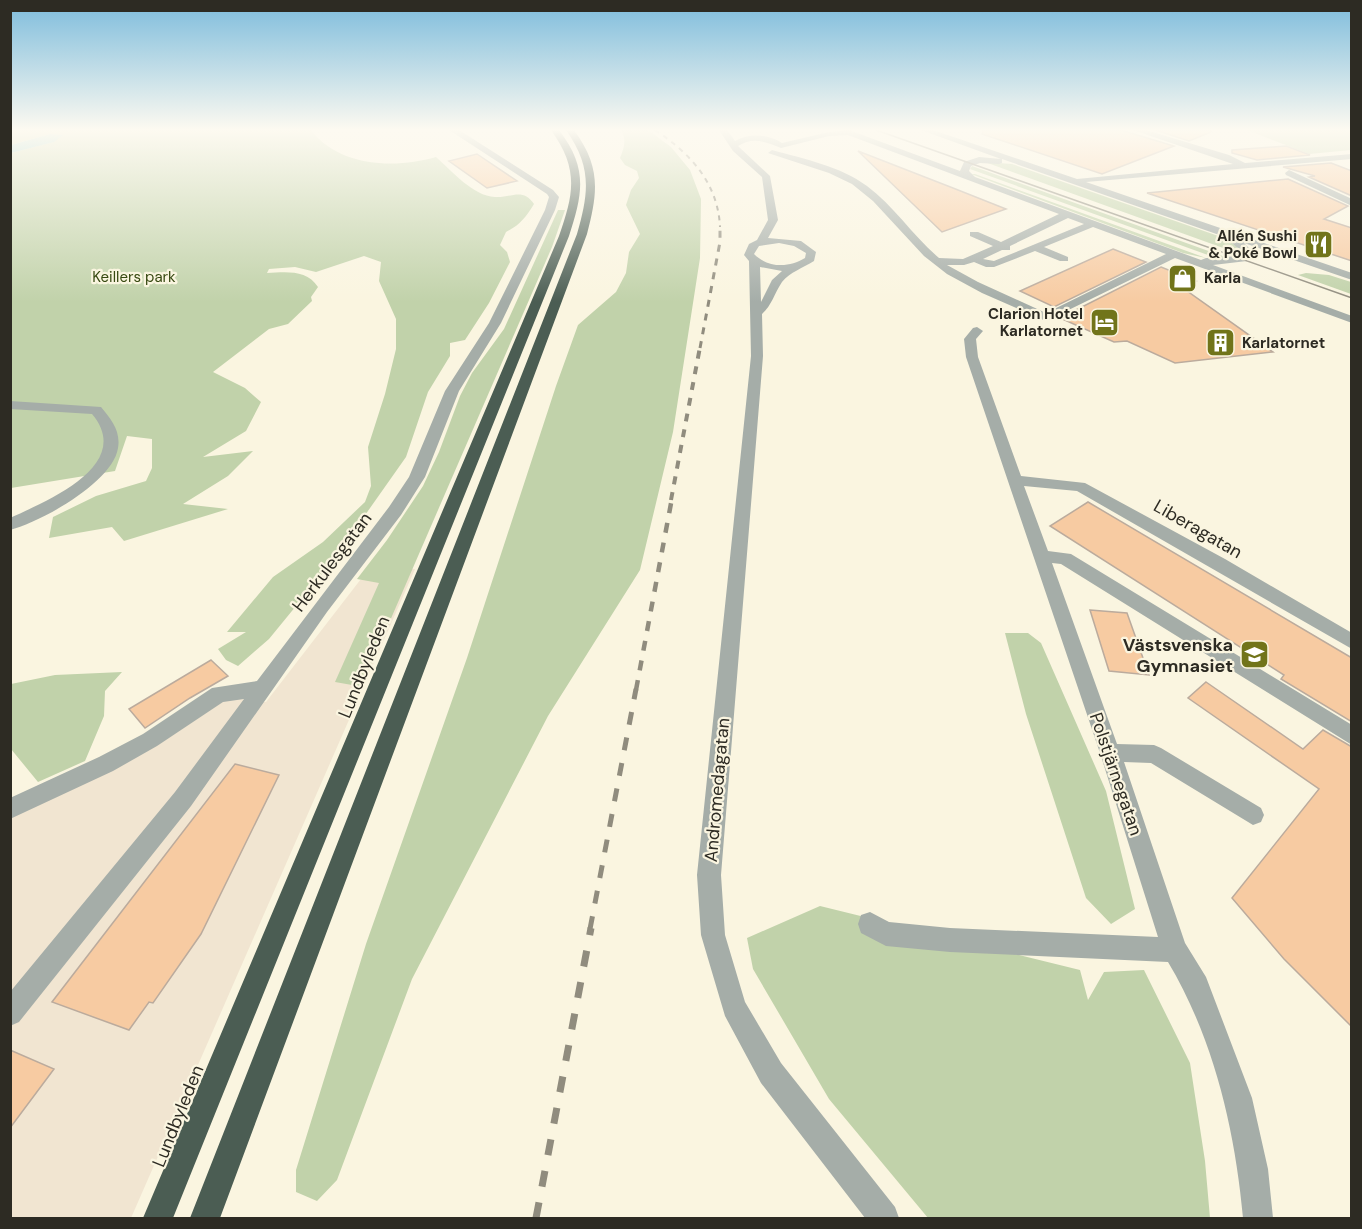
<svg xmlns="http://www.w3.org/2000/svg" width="1362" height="1229" font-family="'DM Sans',sans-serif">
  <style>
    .industrial { fill: #f1e5d1 }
    .green { fill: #c1d2aa }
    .water { fill: #7ec8cb }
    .building { fill: #f7cba2; stroke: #bbab9d; stroke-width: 1.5 }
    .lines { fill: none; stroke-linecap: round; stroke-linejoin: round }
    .minor { fill: #a5ada8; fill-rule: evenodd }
    .highway { fill: #4b5d53; fill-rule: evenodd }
    .tram { stroke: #908c7e; stroke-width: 1.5 }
    .rail-far5 { stroke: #908c7e; stroke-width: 2; stroke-dasharray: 5 5; stroke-linecap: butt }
    .rail-far4 { stroke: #908c7e; stroke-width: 3; stroke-dasharray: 7 7; stroke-linecap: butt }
    .rail-far3 { stroke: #908c7e; stroke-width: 4; stroke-dasharray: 8 8; stroke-linecap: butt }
    .rail-far2 { stroke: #908c7e; stroke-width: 4.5; stroke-dasharray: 10 10; stroke-linecap: butt }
    .rail-far1 { stroke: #908c7e; stroke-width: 5; stroke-dasharray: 13 13; stroke-linecap: butt }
    .rail { stroke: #908c7e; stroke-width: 7; stroke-dasharray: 16 16; stroke-linecap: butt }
    .labels { text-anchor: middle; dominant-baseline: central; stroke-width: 4.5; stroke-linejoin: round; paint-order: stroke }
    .far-poi-label { font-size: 15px; font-weight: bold; fill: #2d2b23; stroke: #faf5e0; text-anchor: end }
    .far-park-label { font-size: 15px; fill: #374911; stroke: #faf5e0 }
    .street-label { font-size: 18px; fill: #2d2b23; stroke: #faf5e0 }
    .poi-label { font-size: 18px; font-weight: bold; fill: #2d2b23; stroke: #faf5e0; text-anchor: end }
  </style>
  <rect width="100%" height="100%" fill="#faf5e0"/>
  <path class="industrial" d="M371 566 415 569 131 1218H11V816L224 697 266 702Z"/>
  <path class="green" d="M10 130H311C339 167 395 169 436 157 452 171 473 196 495 197 511 198 523 187 534 204 526 217 520 225 506 232L500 245 507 252 510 262 489 303 465 340 450 343V356L428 392 406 457 332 562 269 639 238 666 226 660 218 649 246 632H227L273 577 323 542 365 502 371 486 368 447 385 394 396 349V319L379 281 381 262 364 256 316 272 295 267 269 269 267 273C285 272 307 269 318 287L311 297 312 301 288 324 269 329 213 372 245 388 261 402 246 431 203 457 253 451 228 476 183 504 228 509 124 541 112 527 49 538 53 517 96 496 146 481 152 468V439L127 436 115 471 11 488V153L53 142 62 135 50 134 11 145Z
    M621 130H648L671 147 690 170 701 199 700 258 673 432 640 570 548 716 412 979 337 1180 317 1201 296 1192V1170L366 944 467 658 556 386 578 325 616 292 626 273 629 252 640 234 626 205 631 190 639 178 637 171 625 165 620 158C624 148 627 140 621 130Z
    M1247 130H1351V150L1309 154Z
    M985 162 1012 164 1227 239 1237 247 1238 251 1237 253Z
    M972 166 1228 258 1219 259 970 169Z
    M971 174H975L1206 258 1183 253Z
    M558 210H565L552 247 360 690 352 685 335 682 379 583 357 579 387 540 423 486 439 452 460 396 472 373 504 329Z
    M1306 273 1329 275 1351 282V294L1298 275Z
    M1005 633H1028L1041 643 1106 791 1135 909 1111 924 1086 898 1026 714Z
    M122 672 105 691 104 716 85 761 38 782 11 749V684L55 675Z
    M820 906 1080 970 1088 1000 1104 972 1144 970 1190 1063 1205 1161 1210 1218H928L829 1099 753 969 747 938Z"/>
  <path class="water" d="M50 134 63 135 54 142 11 153V145Z"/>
  <path class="building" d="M983 130H1121L1174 146 1102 174 982 134Z
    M1155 130H1211V132L1189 141Z
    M1286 146 1310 155 1257 160 1232 153V150Z
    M858 151 953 188 1006 209 942 232Z
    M477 154 517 181 487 188 449 161Z
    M1331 163 1352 171V196L1309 177 1315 176 1283 167Z
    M1288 179 1348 206 1324 219 1352 228V261L1147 193Z
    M1113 249 1146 262 1054 307 1020 291Z
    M1161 267 1196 281 1183 288 1273 352 1175 363 1127 341 1114 342 1060 318Z
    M1088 502 1352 658V722L1281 679 1284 675 1050 526Z
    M1090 610 1127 613 1149 675 1109 671Z
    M211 660 228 676 190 698 145 728 129 709Z
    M1206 682 1303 749 1323 730 1352 747V1027L1284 959 1232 898 1319 789 1188 698Z
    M235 764 279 775 201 934 153 1003 149 1002 129 1030 52 1002Z
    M10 1050 54 1069 10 1128Z"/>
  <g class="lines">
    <path class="minor" d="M449 130H459L553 190 559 197 555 210 501 323 459 391 425 477 401 515 327 612 191 806 19 1022 10 1026V992L175 792 244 699 223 702 157 746 113 771 10 819V798L99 757 143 734 212 688 257 681 389 507 409 477 445 391 489 323 545 210 549 197 547 194Z
      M719 130H727L735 141C750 133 768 134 782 143L829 132 849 130 960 171 964 162 979 157 1001 159 921 130H933L1077 179 1233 164 1133 130H1146L1229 155 1245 163 1352 154V159L1086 182 1352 273V280L1244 243 1251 250 1247 261 1213 265 1352 316V323L1175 258 1046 321 982 293 947 274 924 256 873 201 852 184 829 173 768 153 772 150C804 159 840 166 867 186 894 206 913 236 939 258L963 259 993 246 970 236V232H978L1001 242 1059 214 848 135 829 136 781 148C766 142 753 136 738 146L770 176 778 220 768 238 801 241 816 252 814 261C803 268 790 272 782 282 774 294 772 305 762 314L763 356 721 875 725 935 745 1002 781 1063 895 1207 899 1218H865L761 1083 725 1016 701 935 697 875 751 356 749 261 744 255 749 244 757 240 768 220 762 177 733 151ZM1002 159 1225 237 1241 251 1239 256 1206 258 1201 260 975 177 969 171 971 166 980 163 999 164 1002 163ZM1068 218 1084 224 994 261 983 259 1002 250H1010V246ZM1093 227 1166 254 1046 313 978 282 947 265H964L974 262 986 267H994L1035 251 1060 261H1068V257L1044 247ZM779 243 794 246 806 253 805 258C789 268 768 268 754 254L759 246ZM760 267 782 271 772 280 761 302Z
      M1289 170 1352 199V206L1286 175 1285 173Z
      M977 327 983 331 976 339 978 357 1021 476 1085 483 1225 559 1352 633V649L1077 491 1024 486 1048 551 1071 554 1352 725V745L1061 564 1052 563 1117 744 1154 745 1161 748 1261 808 1264 815 1261 822 1253 825 1151 763 1124 762 1185 943 1206 977 1252 1098 1268 1169 1273 1218H1243C1235 1130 1214 1039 1168 962L950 952 886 946 861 933 858 924 861 915 870 912 889 922 950 928 1158 937 1100 753 966 357 964 339 973 328Z
      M10 401 101 407C111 419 121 431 118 448 113 482 41 522 10 530V518C47 501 135 465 92 414L10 409Z"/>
    <path class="highway" d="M551 130H559C588 168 583 193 569 236L173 1218H143L559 236C574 193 579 169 551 130Z
      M566 130H574C601 167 598 192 587 234L220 1218H190L577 234C589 192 592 167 566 130Z"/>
    <path class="tram" d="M876 130 1352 298"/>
    <path class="rail-far5" d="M655 130C690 153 718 183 720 227"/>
    <path class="rail-far4" d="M700 348 720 242V226"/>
    <path class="rail-far3" d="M671 500 700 347"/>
    <path class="rail-far2" d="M636 690 672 498"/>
    <path class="rail-far1" d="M590 929 636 689"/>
    <path class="rail" d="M536 1218 591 928"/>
  </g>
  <linearGradient id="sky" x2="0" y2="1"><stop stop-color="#7dbcdc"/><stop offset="0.43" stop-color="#fdfaf1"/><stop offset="1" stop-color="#fdfaf1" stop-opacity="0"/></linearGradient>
  <rect width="1362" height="302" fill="url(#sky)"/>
  <defs>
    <symbol id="restaurant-square" viewBox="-11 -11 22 22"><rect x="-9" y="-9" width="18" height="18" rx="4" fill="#71741a" stroke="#faf5e0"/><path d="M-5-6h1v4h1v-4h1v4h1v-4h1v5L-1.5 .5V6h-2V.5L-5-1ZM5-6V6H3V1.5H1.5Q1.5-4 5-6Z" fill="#fff"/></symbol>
    <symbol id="shop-square" viewBox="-11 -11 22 22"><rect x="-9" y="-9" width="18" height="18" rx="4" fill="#71741a" stroke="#faf5e0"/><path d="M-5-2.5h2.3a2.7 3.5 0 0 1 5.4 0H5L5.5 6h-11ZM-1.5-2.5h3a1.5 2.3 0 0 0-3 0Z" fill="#fff"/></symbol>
    <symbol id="hotel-square" viewBox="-11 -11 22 22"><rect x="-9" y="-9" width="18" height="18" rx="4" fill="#71741a" stroke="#faf5e0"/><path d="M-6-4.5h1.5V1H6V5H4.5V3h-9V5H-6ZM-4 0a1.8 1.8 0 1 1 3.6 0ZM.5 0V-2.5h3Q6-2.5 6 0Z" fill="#fff"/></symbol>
    <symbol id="building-square" viewBox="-11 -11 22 22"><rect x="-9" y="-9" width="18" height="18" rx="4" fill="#71741a" stroke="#faf5e0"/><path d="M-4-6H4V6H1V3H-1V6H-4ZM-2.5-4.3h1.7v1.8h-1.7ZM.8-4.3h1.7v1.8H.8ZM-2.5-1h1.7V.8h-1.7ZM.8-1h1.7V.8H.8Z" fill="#fff"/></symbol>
    <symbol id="school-square" viewBox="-11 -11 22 22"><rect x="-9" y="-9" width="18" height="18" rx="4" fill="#71741a" stroke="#faf5e0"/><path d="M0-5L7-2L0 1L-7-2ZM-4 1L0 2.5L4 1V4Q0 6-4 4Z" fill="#fff"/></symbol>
  </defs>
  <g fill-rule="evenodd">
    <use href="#restaurant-square" x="1302" y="228" width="33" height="33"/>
    <use href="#shop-square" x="1166" y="262" width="33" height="33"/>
    <use href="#hotel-square" x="1088" y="306" width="33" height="33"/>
    <use href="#building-square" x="1204" y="326" width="33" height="33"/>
    <use href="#school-square" x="1238" y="638" width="33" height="33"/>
  </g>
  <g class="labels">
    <g class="far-poi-label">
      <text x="1297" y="236">Allén Sushi<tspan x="1297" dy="17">&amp; Poké Bowl</tspan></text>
      <text x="1204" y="278" text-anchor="start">Karla</text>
      <text x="1083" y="314">Clarion Hotel<tspan x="1083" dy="17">Karlatornet</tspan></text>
      <text x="1242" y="343" text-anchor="start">Karlatornet</text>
    </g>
    <g class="far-park-label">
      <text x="134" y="277">Keillers park</text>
    </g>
    <g class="street-label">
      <text transform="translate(1198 529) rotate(30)">Liberagatan</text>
      <text transform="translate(332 562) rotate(-53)">Herkulesgatan</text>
      <text transform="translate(364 667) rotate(-68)">Lundbyleden</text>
      <text transform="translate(1116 774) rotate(71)">Polstjärnegatan</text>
      <text transform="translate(717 790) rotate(-85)">Andromedagatan</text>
      <text transform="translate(178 1116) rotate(-68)">Lundbyleden</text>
    </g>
    <g class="poi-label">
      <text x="1233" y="645">Västsvenska<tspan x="1233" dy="21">Gymnasiet</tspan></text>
    </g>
  </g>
  <rect width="1362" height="1229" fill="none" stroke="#2d2b23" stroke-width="24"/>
</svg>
